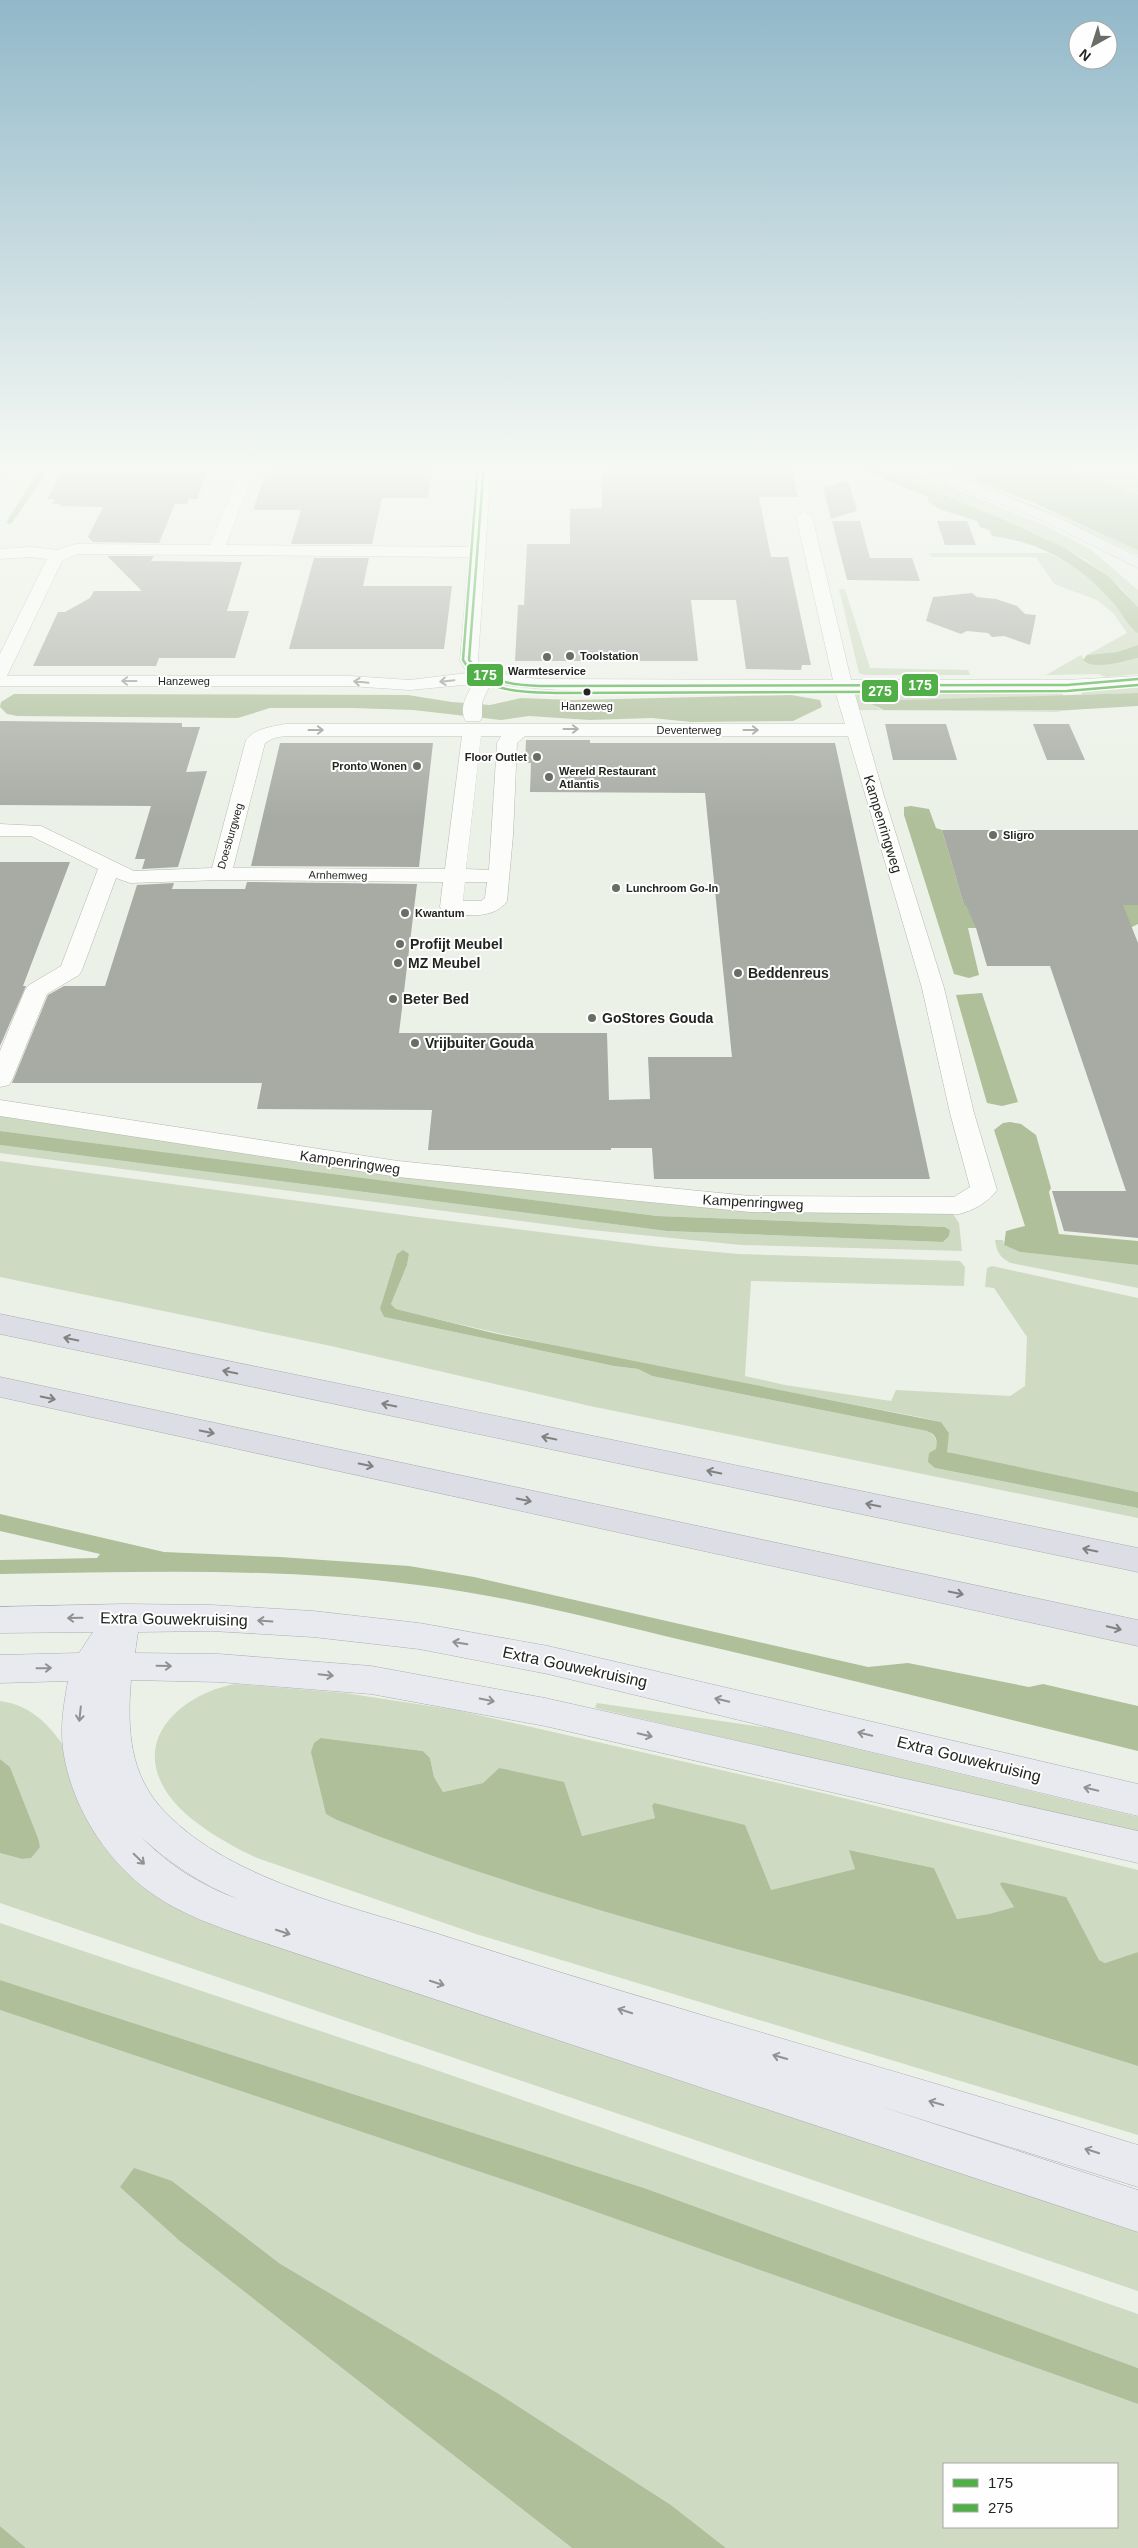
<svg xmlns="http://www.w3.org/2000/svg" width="1138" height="2548" font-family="Helvetica,sans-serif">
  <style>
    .green { fill: #cedac2; fill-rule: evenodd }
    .water { fill: #aebf9a }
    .building { fill: #a7aba3 }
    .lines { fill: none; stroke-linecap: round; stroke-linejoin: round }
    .minor-casing { stroke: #b3b7af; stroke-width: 1 }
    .major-casing { stroke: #aaadb3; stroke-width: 1 }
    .highway-casing { stroke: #aaadb3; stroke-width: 1 }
    .minor { fill: #fcfdfb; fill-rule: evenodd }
    .major { fill: #e9eaef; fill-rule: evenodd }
    .highway { fill: #dcdde5; fill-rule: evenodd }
    .bus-1-casing { stroke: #fefefe; stroke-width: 5 }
    .bus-2-casing { stroke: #fefefe; stroke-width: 5 }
    .bus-1 { stroke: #50af46; stroke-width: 2.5 }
    .bus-2 { stroke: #50af46; stroke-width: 2.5 }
    .oneway { stroke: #9a9c98 }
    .oneway2 { stroke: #808282 }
    .oneway3 { stroke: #909292 }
    .poi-dot { fill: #696d66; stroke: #fefefe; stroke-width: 2 }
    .bus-dot { fill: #232620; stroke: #fefefe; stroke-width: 2 }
    .labels { text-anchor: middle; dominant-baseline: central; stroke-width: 4; stroke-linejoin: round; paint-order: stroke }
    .far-poi-label { font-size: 11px; font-weight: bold; fill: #232620; stroke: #fefefe; text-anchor: start }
    .far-street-label { font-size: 11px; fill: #232620; stroke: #fefefe }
    .far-bus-label { font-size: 11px; fill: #232620; stroke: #fefefe }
    .street-label { font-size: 14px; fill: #232620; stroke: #fefefe }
    .poi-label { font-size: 14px; font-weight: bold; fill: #232620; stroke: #fefefe; text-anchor: start }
    .near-street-label { font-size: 16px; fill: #232620; stroke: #fefefe }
    .line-badge { stroke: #fefefe; stroke-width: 2 }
    .badge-label { font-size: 14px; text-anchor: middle; font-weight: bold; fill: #fff }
  </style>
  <rect width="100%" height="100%" fill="#ecf1e7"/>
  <path class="green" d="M867 464H895L1048 527 1090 549 1138 590V607L1121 588 1086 560 1065 548 1002 519Z
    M923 464H935L1133 546 1138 550V555L1041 511Z
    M1053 464H1138V495Z
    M929 553H1049L1086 573 1125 616 1132 629 1138 633V645L1117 652 1087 655 1127 633 1114 614 1097 600 1054 584 1036 557H932Z
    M839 589H845L870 668 968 670 970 675H864L859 673Z
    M1081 655 1085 662 1125 661 1138 658V674L1106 677 1098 674 1046 675Z
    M1138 687V693L1082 695 1081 692Z
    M909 692H1062L1063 696 904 700 875 698 877 708 884 710H1070L1056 712 857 710 855 695 857 693Z
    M0 1116 373 1173 953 1214 959 1223 962 1251 741 1245 582 1229 0 1153V1145L667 1231 943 1242 949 1236 950 1230 945 1227 657 1216 0 1131Z
    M0 1161 418 1217 661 1247 739 1254 960 1261 965 1267 964 1286 751 1281 745 1376 785 1385 891 1401 896 1390 1010 1396 1025 1386 1027 1337 994 1288 985 1287 987 1268 992 1266 1138 1298V1492L954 1454 946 1451 949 1433 941 1422 919 1417C744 1383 568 1352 396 1309L391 1304 407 1265 409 1254 380 1309 384 1317 614 1366 638 1369 652 1376 927 1431C943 1439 936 1453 935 1468L1138 1508V1518L590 1406 331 1346 0 1277Z
    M995 1240H1003L1004 1245 1020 1252 1138 1265V1288L1011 1263C999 1257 997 1252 995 1240Z
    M235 1684 345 1693 456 1710 827 1794 1138 1870V1952L1105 1963 1099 1960 1065 1897 1002 1882 1001 1884 1014 1907 989 1914 957 1919 934 1868 850 1850 855 1869 771 1890 654 1803 652 1806 655 1818 582 1836 499 1768 483 1783 443 1792 434 1777 430 1758 423 1751 321 1738 327 1814 338 1820C522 1894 714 1942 904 1995 983 2017 1060 2042 1138 2066V2135L476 1934 257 1858C225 1843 178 1817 162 1784 135 1732 189 1692 235 1684Z
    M0 1701C29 1705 47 1722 63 1745L121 1859 1138 2225V2291L0 1903V1853L22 1859 31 1858 38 1838 10 1767 0 1759Z
    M597 1703 770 1728 1138 1817V1833L595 1708Z
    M0 1923 439 2071 1138 2314V2368L647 2189 0 1980Z
    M0 2010 534 2190 1138 2404V2548H726L671 2505 499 2394 279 2263 172 2181 181 2242 572 2548H26L0 2526ZM944 2464H1117V2527H944Z"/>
  <path class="water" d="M42 464H50L40 483 11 524 6 523Z
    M848 464H867L1002 519 1065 548 1109 577 1138 607V633C1131 631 1121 611 1114 604 1082 566 1042 542 992 536L989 530 980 527 977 521 939 509 928 502V497Z
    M935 464H1053L1138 495V550L1036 504Z
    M1138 645V658C1124 661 1094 671 1083 660L1087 655 1117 652Z
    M1138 693V706L1070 710H884L867 702 875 698 904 700Z
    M14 694 408 695 452 702 490 705 521 698 573 700 791 695 820 700 822 707 793 721 691 722 652 718 590 720 529 716 501 720 413 710 352 708H270L238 718 17 716 7 714 0 707 1 702Z
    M911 806 929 809 936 828 942 830 964 905H1138V924L1132 927 968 928 979 975 969 978 954 974 904 815V807Z
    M982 993 1018 1102 1002 1106 987 1103 956 995Z
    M1010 1122 1021 1124 1036 1135 1051 1188 1049 1192 1059 1234 1138 1241V1265L1020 1252 1004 1245 1006 1231 1025 1226 994 1130 1003 1123Z
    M0 1131 657 1216 945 1227 950 1230 949 1236 943 1242 667 1231 0 1145Z
    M403 1250 409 1254 407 1265 391 1304 396 1309 493 1333 941 1422 949 1433 947 1452 1138 1492V1508L935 1468 928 1462 929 1453 936 1449C938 1439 936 1435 927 1431L652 1376 638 1369 614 1366 384 1317 380 1309 397 1254Z
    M0 1514 164 1552 280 1557 409 1566 474 1577 868 1667 908 1663 1029 1687 1043 1684 1138 1706V1751C987 1714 837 1676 686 1641 597 1620 509 1596 418 1585 279 1567 140 1572 0 1574V1560L97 1558 100 1554 0 1531Z
    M321 1738 423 1751 430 1758 434 1777 443 1792 483 1783 499 1768 564 1782 582 1836 655 1818 652 1806 654 1803 745 1825 771 1890 855 1869 849 1850 934 1868 957 1919 989 1914 1014 1907 1000 1884 1002 1882 1066 1897 1099 1960 1105 1963 1138 1952V2066C1060 2042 983 2017 904 1995 713 1942 522 1894 337 1820L326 1814 311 1752 314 1743Z
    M0 1759 10 1767 38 1838 40 1847 31 1858 22 1859 0 1853Z
    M0 1980 647 2189 1138 2368V2404L534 2190 0 2010Z
    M134 2168 172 2181 279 2263 499 2394 671 2505 726 2548H572L181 2242 120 2187Z
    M0 2526 26 2548H0Z"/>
  <path class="building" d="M268 464H433L428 498H382L372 544H291L301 510H253Z
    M601 464H791L798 497H759L771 557H788L811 665H802L801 670 746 669 736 600H691L698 661H515L518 605H524L527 544H570V509L602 508Z
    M63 471H208L197 499H189L187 504H175L159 543 93 542 88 537 103 507 59 506 60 504H52L54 499H47Z
    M848 480 857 511 831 519 823 487Z
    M832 521H860L870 558H912L920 581 847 580Z
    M937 521H967L976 545H945Z
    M107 556H154L151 561 242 562 227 611H249L235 658H159L156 666H33L58 612H65L90 598 94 591H142Z
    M314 558H369L363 586H452L444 649H289Z
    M972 593 977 597 996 599 1017 606 1025 614 1036 615 1030 645 1004 636 992 637 988 633 967 631 961 634 926 621 933 597Z
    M0 721 182 723V727H200L186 772 207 771 178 867 142 869 145 859H135L151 806 0 805Z
    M885 724H946L957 760H893Z
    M1033 724H1069L1085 760H1047Z
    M526 740H590V743H835L930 1179H654L652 1148H611V1150H428L432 1110 257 1109 262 1083H12L48 995 64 986H105L137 885 174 883 172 889H245L247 882 417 884 399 1033H607L609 1100 650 1099 648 1057H732L705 793 530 792 531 763H525Z
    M280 743H433L419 867 251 866Z
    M942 830H1138V905H1123L1138 943V1238L1064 1231 1052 1191H1126L1050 966H987L976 928 966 905H964Z
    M0 862H70L23 986H26L0 1046Z"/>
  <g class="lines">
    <defs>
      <path id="minor" d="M243 464H257L226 545 470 547 477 464H491L478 660 481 667 490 672 537 679 833 680 796 516 804 511 812 516 851 680H1067L1138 676V686L1067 690 854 691 884 796 944 988 974 1113 997 1190C989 1202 972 1211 959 1214L750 1212 398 1177 0 1116V1100L398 1161 750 1196 954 1197 970 1187 950 1113 922 988 848 736H525L517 743 513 835 507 901C494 920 463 916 443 912L440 907 443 882 221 880 130 883 116 878 82 970 79 975 47 994 12 1080 9 1085 0 1087V1051L25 990 29 985 61 966 98 869 31 836H0V824L41 826 134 871 212 868 246 740C255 728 272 727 285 724H845L835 691C721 691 604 699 491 683L482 702V717L480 721H466C458 709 467 695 473 684L410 690 349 686H0V654L47 559 31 557 0 559V549L31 547 57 550 76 544 210 545ZM77 554 469 557 460 660 467 673 410 680 349 676H7L62 561ZM285 736H462L445 869 233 868 265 743 274 738ZM481 736H501L497 743 489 870 466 869ZM465 882H487L485 898 481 901H463Z"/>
      <path id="major" d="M0 464H14L5 477 0 478Z
        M907 464H926L1055 516 1138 557V568L1045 522 909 467Z
        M124 1604 212 1605 313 1611 419 1623 548 1646 1138 1784V1816L548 1674 419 1649 313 1637 212 1631 138 1632 135 1653 219 1654 371 1666 545 1698 1138 1831V1863L545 1726 371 1694 219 1682 131 1680C127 1729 129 1775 165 1812 232 1883 363 1909 454 1939 681 2012 911 2074 1138 2145V2187L879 2106 1138 2190V2232L247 1937C216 1926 184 1915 157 1897 108 1865 71 1807 63 1749 60 1726 64 1703 68 1681L0 1683V1655L79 1653 93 1632 0 1633V1607ZM108 1786 109 1788 120 1809ZM140 1836C169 1863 201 1884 238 1899 199 1885 169 1865 140 1836Z"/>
      <path id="highway" d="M0 1314 1138 1548V1572L0 1334Z
        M0 1377 1138 1620V1646L0 1397Z"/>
    </defs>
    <use href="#minor" class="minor-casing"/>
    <use href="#major" class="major-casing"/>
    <use href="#highway" class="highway-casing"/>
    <use href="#minor" class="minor"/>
    <use href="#major" class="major"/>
    <use href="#highway" class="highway"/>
    <defs>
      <path id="bus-1" d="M484 464 469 660C487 682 512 685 540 686L1067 685 1138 679"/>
      <path id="bus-2" d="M478 464 463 660C483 693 520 692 556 693L1067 691 1138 685"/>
    </defs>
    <use href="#bus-1" class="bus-1-casing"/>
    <use href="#bus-2" class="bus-2-casing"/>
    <use href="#bus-1" class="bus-1"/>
    <use href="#bus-2" class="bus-2"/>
  </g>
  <defs><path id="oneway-shaft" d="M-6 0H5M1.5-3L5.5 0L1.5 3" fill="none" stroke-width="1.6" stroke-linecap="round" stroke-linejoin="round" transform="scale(1.25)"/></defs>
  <g class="oneway">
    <use href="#oneway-shaft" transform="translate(129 681) rotate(180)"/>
    <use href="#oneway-shaft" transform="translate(447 681) rotate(174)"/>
    <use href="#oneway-shaft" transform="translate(361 682) rotate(-174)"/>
    <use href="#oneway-shaft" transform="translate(571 729)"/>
    <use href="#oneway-shaft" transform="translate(316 730)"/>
    <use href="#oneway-shaft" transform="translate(751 730)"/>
  </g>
  <g class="oneway2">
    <use href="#oneway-shaft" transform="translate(71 1339) rotate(-168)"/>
    <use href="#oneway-shaft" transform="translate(230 1372) rotate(-168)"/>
    <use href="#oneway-shaft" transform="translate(48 1398) rotate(12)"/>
    <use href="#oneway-shaft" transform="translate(389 1405) rotate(-168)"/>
    <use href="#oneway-shaft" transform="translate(207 1432) rotate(12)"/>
    <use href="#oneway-shaft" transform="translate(549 1438) rotate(-168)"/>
    <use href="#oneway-shaft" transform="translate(366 1465) rotate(12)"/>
    <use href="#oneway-shaft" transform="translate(714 1472) rotate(-168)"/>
    <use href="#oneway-shaft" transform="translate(524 1500) rotate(12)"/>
    <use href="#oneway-shaft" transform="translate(873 1505) rotate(-168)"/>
    <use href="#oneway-shaft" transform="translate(1090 1550) rotate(-168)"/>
    <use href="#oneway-shaft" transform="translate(956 1593) rotate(12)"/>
    <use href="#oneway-shaft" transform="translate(1114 1628) rotate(13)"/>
  </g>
  <g class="oneway3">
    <use href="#oneway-shaft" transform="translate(75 1618) rotate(179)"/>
    <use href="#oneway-shaft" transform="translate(265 1621) rotate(-176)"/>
    <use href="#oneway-shaft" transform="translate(460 1643) rotate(-171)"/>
    <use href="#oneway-shaft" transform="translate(164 1666) rotate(1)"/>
    <use href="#oneway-shaft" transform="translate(44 1668) rotate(-1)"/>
    <use href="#oneway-shaft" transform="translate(326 1675) rotate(6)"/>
    <use href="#oneway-shaft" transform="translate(487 1700) rotate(11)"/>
    <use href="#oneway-shaft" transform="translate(722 1700) rotate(-167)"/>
    <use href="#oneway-shaft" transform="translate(80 1714) rotate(96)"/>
    <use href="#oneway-shaft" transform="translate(865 1734) rotate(-166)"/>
    <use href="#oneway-shaft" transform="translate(645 1735) rotate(13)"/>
    <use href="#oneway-shaft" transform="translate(1091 1789) rotate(-166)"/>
    <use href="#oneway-shaft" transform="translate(139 1859) rotate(44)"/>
    <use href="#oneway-shaft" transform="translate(283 1932) rotate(18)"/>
    <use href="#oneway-shaft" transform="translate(437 1983) rotate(18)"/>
    <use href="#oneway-shaft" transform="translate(625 2011) rotate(-162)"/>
    <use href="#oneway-shaft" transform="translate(780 2057) rotate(-164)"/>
    <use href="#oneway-shaft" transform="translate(936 2103) rotate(-164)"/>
    <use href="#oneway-shaft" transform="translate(1092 2151) rotate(-162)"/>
  </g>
  <linearGradient id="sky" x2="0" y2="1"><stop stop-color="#91b8c9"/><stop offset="0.57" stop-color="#f6f9f4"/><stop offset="1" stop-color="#f6f9f4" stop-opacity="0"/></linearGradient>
  <rect width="1138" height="820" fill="url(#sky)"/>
  <g class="poi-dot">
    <circle cx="570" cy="656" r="5"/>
    <circle cx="547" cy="657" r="5"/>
    <circle cx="537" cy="757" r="5"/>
    <circle cx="417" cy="766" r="5"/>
    <circle cx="549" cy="777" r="5"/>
    <circle cx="993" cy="835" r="5"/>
    <circle cx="616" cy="888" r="5"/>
    <circle cx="405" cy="913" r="5"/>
    <circle cx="400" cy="944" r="5"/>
    <circle cx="398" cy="963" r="5"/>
    <circle cx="738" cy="973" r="5"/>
    <circle cx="393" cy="999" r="5"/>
    <circle cx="592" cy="1018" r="5"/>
    <circle cx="415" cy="1043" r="5"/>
  </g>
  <circle class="bus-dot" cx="587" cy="692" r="4.5"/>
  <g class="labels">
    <g class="far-poi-label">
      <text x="580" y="656">Toolstation</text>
      <text x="547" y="671" text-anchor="middle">Warmteservice</text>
      <text x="527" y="757" text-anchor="end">Floor Outlet</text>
      <text x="407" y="766" text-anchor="end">Pronto Wonen</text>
      <text x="559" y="771">Wereld Restaurant<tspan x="559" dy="13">Atlantis</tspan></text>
      <text x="1003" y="835">Sligro</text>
      <text x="626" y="888">Lunchroom Go-In</text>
      <text x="415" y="913">Kwantum</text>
    </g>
    <g class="far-street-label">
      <text x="184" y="681">Hanzeweg</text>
      <text x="689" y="730">Deventerweg</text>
      <text transform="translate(230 836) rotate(-74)">Doesburgweg</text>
      <text transform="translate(338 875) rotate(1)">Arnhemweg</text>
    </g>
    <g class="far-bus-label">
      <text x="587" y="706">Hanzeweg</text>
    </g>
    <g class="street-label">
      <text transform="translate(883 824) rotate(73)">Kampenringweg</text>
      <text transform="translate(350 1162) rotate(8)">Kampenringweg</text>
      <text transform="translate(753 1202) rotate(3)">Kampenringweg</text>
    </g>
    <g class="poi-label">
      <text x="410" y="944">Profijt Meubel</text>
      <text x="408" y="963">MZ Meubel</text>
      <text x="748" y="973">Beddenreus</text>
      <text x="403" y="999">Beter Bed</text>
      <text x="602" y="1018">GoStores Gouda</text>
      <text x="425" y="1043">Vrijbuiter Gouda</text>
    </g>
    <g class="near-street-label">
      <text transform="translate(174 1619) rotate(1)">Extra Gouwekruising</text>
      <text transform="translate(575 1667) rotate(12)">Extra Gouwekruising</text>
      <text transform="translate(969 1759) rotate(14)">Extra Gouwekruising</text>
    </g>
  </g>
  <g class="line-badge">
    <rect x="466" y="663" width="38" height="24" rx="5" fill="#50af46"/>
    <rect x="901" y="673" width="38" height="24" rx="5" fill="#50af46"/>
    <rect x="861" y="679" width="38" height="24" rx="5" fill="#50af46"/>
  </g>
  <g class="badge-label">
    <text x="485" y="680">175</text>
    <text x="920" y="690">175</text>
    <text x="880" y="696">275</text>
  </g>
  <rect x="943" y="2463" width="175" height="65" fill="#fefefe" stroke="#a6a8a5"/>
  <rect x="953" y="2479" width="25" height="8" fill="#50af46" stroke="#a6a8a5"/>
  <text x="988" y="2488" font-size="15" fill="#232620">175</text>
  <rect x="953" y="2504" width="25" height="8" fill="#50af46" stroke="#a6a8a5"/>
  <text x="988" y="2513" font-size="15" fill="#232620">275</text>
  <g transform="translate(1093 45) rotate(219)"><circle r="24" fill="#fefefe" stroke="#a6a8a5"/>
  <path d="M0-4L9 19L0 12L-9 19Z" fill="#696d66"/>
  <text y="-8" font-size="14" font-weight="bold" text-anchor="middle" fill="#232620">N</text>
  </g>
</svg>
